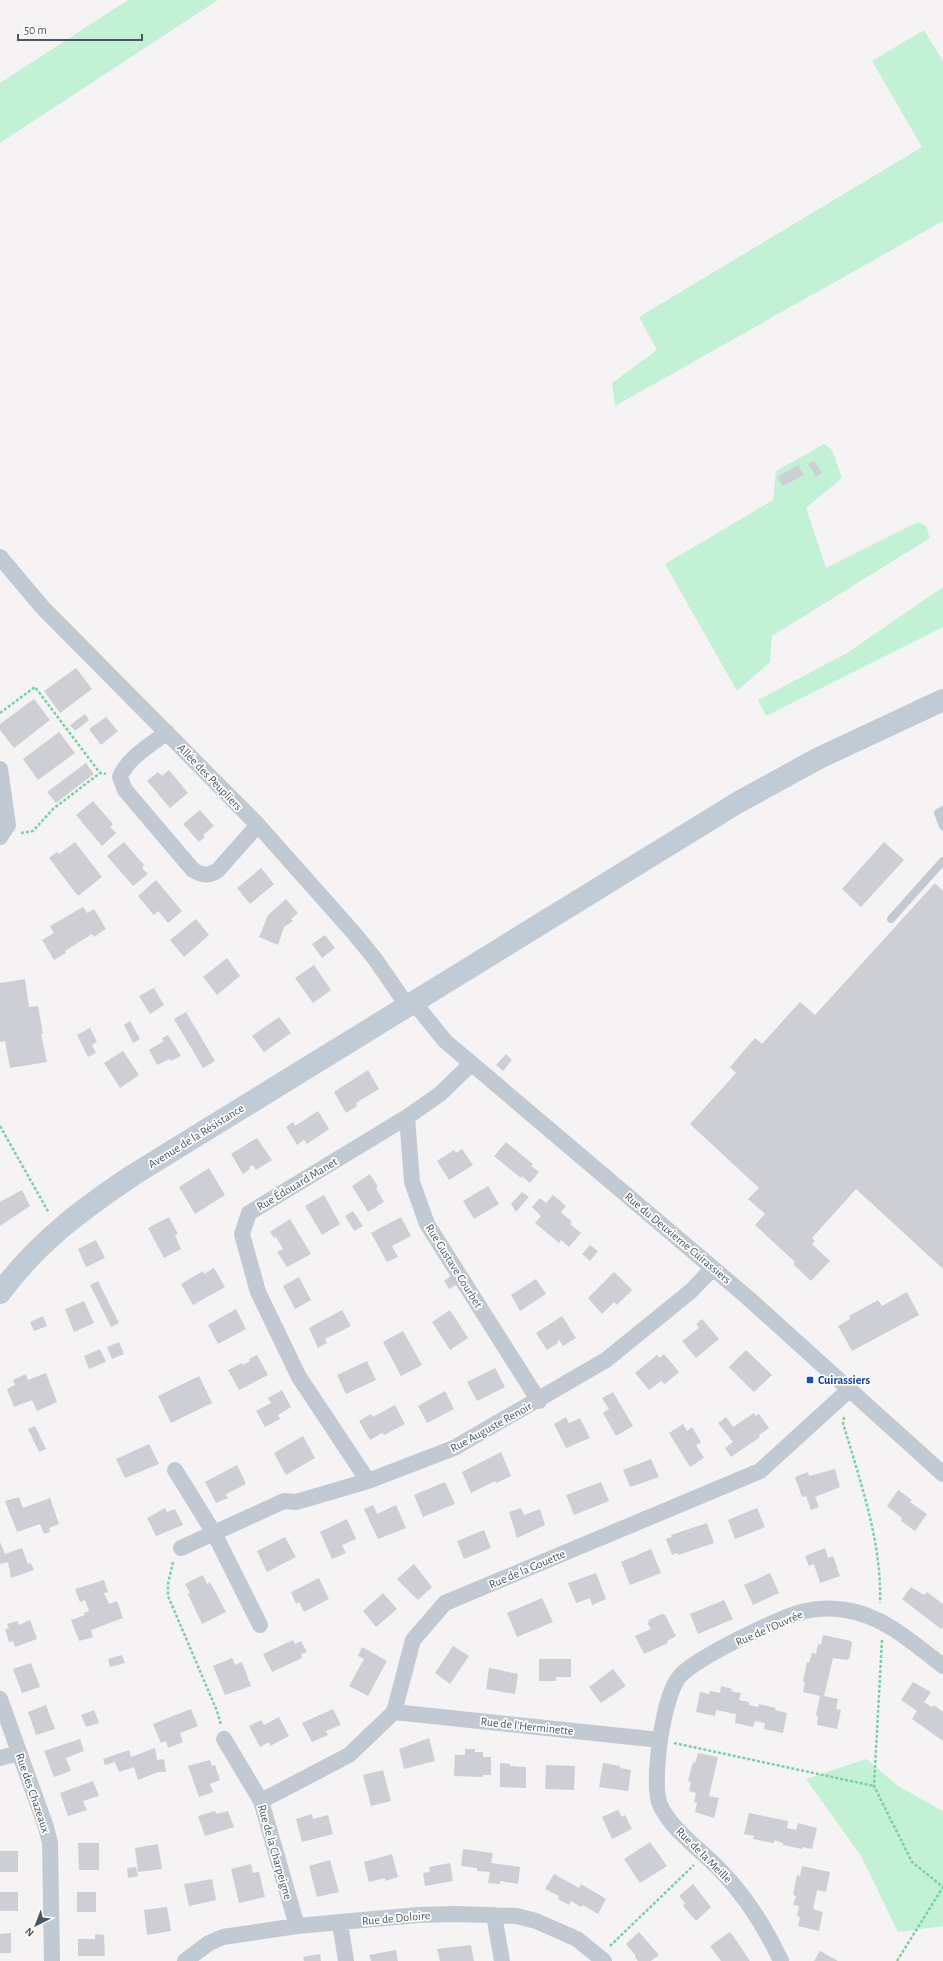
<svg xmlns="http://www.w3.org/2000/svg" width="943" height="1961" font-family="'Alegreya Sans',sans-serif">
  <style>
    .green { fill: #c3f1d5 }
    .building { fill: #cdcfd5 }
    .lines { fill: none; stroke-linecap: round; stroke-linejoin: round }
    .path { stroke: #7ad0a6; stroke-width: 2.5; stroke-dasharray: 3 2; stroke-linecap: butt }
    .lane { stroke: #c1cad2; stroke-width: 8 }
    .street { stroke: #c1cad2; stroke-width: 16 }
    .secondary { stroke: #c1cbd6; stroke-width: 22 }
    .transit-dot { fill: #1a4fb4; stroke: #fff; stroke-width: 1.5 }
    .labels { text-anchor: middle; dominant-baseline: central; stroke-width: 3.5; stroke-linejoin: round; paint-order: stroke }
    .street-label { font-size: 12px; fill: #4a5661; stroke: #fff }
    .transit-label { font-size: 12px; font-weight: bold; fill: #164399; stroke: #fff; text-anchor: start }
  </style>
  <rect width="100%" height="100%" fill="#f5f3f3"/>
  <path class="green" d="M128 0H218L0 143V83Z
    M924 30 943 61V221L615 406 612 383 657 350 639 317 922 147 872 61Z
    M824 444 832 450 842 478 806 508 826 568 918 522 926 526 930 538 772 636 770 662 737 691 665 564 773 500 776 471Z
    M943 587V627L766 716 758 700 847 653Z
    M866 1759 898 1786 943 1811V1926L898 1932 861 1856 806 1779Z"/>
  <path class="building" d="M814 461 822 473 816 477 808 464Z
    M798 465 804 475 783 486 777 477Z
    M76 668 92 689 60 713 44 691Z
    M34 699 50 720 14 748 0 730V724Z
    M85 714 89 720 75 731 70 725Z
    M106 717 118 731 101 745 89 729Z
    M59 732 75 753 38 780 23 759Z
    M86 763 94 774 56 803 47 792Z
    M169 770 188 793 170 808 147 781 158 772 162 776Z
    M93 801 113 824 110 827 116 833 102 846 76 815Z
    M200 810 214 826 203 835 205 837 199 842 183 824Z
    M75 842 102 877 78 896 49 858 57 852 59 854Z
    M124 842 144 865 142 868 148 874 133 886 107 856Z
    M884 842 904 860 861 907 842 889Z
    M261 868 274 884 250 904 237 888Z
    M156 880 182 911 168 923 158 911 154 915 138 896Z
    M935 883 943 891V1269L856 1189 812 1238 815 1241 812 1244 830 1261 811 1281 793 1264 795 1262 755 1225 765 1214 748 1199 759 1188 690 1124 736 1073 730 1067 755 1038 762 1044 800 1002 815 1015Z
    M286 899 298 913 291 919 293 921 284 927 278 945 259 937 268 915Z
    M83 907 87 913 94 909 106 929 94 937 92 934 65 951 66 953 54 960 42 940 54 933 50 926Z
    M196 919 209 935 184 957 170 940Z
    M325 935 335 948 322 958 312 944Z
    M227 958 240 976 217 995 203 977Z
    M314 965 331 990 313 1003 295 978Z
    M25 979 29 1007 38 1006 43 1034H41L47 1062 10 1068 5 1041 0 1042V983Z
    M154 988 164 1005 150 1014 139 996Z
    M186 1012 215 1061 203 1068 174 1019Z
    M279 1017 291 1033 264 1052 252 1036Z
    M130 1021 140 1039 133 1043 124 1025Z
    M90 1028 97 1042 92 1045 96 1053 88 1057 77 1035Z
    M168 1035 181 1056 171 1061 170 1059 157 1065 149 1050 164 1041 162 1038Z
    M123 1051 139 1075 120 1088 104 1063Z
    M506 1054 512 1060 503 1071 496 1065Z
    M368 1070 379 1089 356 1103 357 1106 346 1113 334 1092Z
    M318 1111 329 1129 307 1144 304 1140 297 1145 286 1127 293 1122 295 1126Z
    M257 1138 272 1160 256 1170 253 1165 249 1167 250 1169 243 1174 231 1154Z
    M506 1142 533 1164 531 1166 539 1172 530 1183 522 1176 521 1178 494 1156Z
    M462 1149 473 1165 449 1180 437 1161 454 1150 456 1153Z
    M209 1168 225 1195 195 1214 179 1187Z
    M370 1174 378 1187 376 1188 384 1202 368 1212 352 1186Z
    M488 1186 499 1204 474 1219 463 1201Z
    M22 1190 30 1206 0 1226V1202Z
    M522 1192 529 1197 516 1212 511 1204Z
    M324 1195 340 1224 322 1235 305 1206Z
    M553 1195 566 1206 561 1212 572 1222 570 1224 581 1233 569 1247 561 1240 559 1243 535 1223 541 1216 532 1207 540 1198 546 1203Z
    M353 1211 363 1226 354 1231 345 1216Z
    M169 1217 178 1234 175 1235 181 1249 164 1258 148 1228Z
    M401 1217 411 1236 392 1246 398 1257 387 1262 371 1233Z
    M290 1219 311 1254 287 1267 277 1252 283 1249 276 1237 274 1238 270 1232Z
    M96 1240 105 1258 86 1267 78 1249Z
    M590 1245 598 1251 590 1261 582 1254Z
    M214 1268 225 1287 193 1305 181 1284 203 1271 204 1274Z
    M614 1272 632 1290 617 1305 614 1302 602 1314 588 1298Z
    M452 1275 458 1284 449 1289 444 1281Z
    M299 1277 311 1300 295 1309 283 1286Z
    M536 1279 546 1294 520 1311 511 1295Z
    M98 1281 119 1323 111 1327 90 1285Z
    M907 1292 919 1315 852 1351 838 1326 850 1319 849 1316 878 1300 882 1306Z
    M84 1301 94 1323 74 1332 65 1309Z
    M236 1309 246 1329 218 1344 208 1325Z
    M342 1310 351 1326 325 1339 327 1343 318 1348 309 1328Z
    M450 1310 468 1338 450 1350 432 1322Z
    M43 1316 47 1326 34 1331 30 1322Z
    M562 1316 576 1338 563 1346 559 1340 557 1341 558 1343 547 1350 536 1333Z
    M702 1319 719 1339 696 1358 682 1341 699 1328 696 1324Z
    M403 1331 422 1365 401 1376 383 1342Z
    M119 1342 124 1354 112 1359 107 1347Z
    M100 1349 106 1362 89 1369 84 1356Z
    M746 1350 772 1375 754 1392 729 1367Z
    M664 1354 679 1372 665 1384 661 1381 649 1390 635 1373 657 1355 660 1358Z
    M257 1355 268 1375 239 1390 228 1370 242 1363 243 1365 250 1361 249 1359Z
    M367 1361 376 1380 346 1394 337 1375Z
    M495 1368 505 1387 477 1401 467 1382Z
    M46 1373 57 1402 37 1411 32 1400 14 1407 7 1389 15 1385 13 1380 26 1374 28 1380Z
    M199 1376 212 1403 171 1423 158 1396Z
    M282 1390 291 1407 278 1415 280 1419 265 1427 256 1411 271 1403 268 1398Z
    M445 1391 454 1409 427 1423 418 1406Z
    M613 1392 633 1426 616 1436 603 1413 609 1409 602 1398Z
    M395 1405 405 1424 384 1435 382 1433 370 1440 359 1421 371 1414 373 1417Z
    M754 1413 756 1416 759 1414 769 1428 759 1435 760 1437 731 1457 725 1448 733 1442 718 1423 726 1417 733 1427Z
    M566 1417 569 1423 580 1418 590 1438 566 1448 554 1424Z
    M683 1424 687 1431 692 1427 701 1442 696 1445 704 1458 690 1467 669 1433Z
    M35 1426 46 1449 39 1452 28 1429Z
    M303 1436 315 1458 286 1475 274 1453Z
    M149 1444 159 1464 125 1478 116 1459Z
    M501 1452 511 1476 496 1483 495 1481 471 1493 462 1472Z
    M651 1459 659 1477 630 1487 623 1470Z
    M237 1465 246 1484 226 1494 228 1498 216 1503 205 1482Z
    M835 1469 840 1487 815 1497 819 1507 811 1510 806 1496 802 1497 795 1477 808 1472 809 1476Z
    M445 1482 455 1504 423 1517 414 1495Z
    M601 1482 609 1501 574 1515 566 1495Z
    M898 1490 912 1500 910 1502 927 1514 915 1531 901 1521 902 1518 887 1506Z
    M19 1497 23 1508 50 1498 59 1524 49 1528 50 1532 44 1534 40 1524 17 1532 5 1501Z
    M373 1505 377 1514 396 1505 406 1528 378 1539 364 1509Z
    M165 1508 167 1512 175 1509 183 1525 156 1536 147 1518Z
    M521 1508 524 1515 540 1509 545 1525 517 1538 509 1512Z
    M757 1508 765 1527 735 1539 728 1520Z
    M347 1519 356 1539 342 1545 346 1553 332 1559 320 1532Z
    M707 1523 714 1543 678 1555 677 1553 672 1555 666 1539 672 1537 671 1535Z
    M484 1530 491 1548 464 1559 457 1541Z
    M285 1537 296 1557 267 1572 257 1551Z
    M0 1542 5 1554 22 1548 28 1564 31 1563 34 1570 11 1578 8 1562 0 1564Z
    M825 1548 828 1558 833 1556 840 1576 820 1583 814 1564 809 1566 805 1556Z
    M651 1549 661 1573 630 1585 621 1562Z
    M414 1564 432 1587 418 1600 397 1579Z
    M596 1573 606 1599 592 1605 590 1598 576 1603 568 1583Z
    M770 1573 779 1593 753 1605 744 1585Z
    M203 1575 207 1584 210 1582 226 1612 202 1624 188 1594 190 1593 185 1584Z
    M319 1578 329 1599 304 1612 299 1602 296 1604 291 1592Z
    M104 1580 108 1592 104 1593 109 1604 117 1601 123 1618 91 1630 93 1637 79 1641 71 1620 85 1615 84 1613 89 1611 85 1600 80 1602 75 1589Z
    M911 1587 924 1595 927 1592 943 1604V1626L941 1629 902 1599Z
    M383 1593 397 1609 376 1627 363 1611Z
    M542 1598 553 1622 517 1637 507 1613Z
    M724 1600 733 1619 698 1634 690 1614Z
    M662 1614 665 1615 676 1636 667 1641 668 1643 644 1654 635 1636 651 1629 648 1624 649 1620Z
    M30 1620 37 1639 15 1647 13 1641 9 1642 5 1629 9 1628 7 1624 17 1621 19 1625Z
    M823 1635 851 1641 852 1644 849 1659 847 1660 833 1658 824 1696 838 1699 836 1709 841 1710 837 1729 817 1725 818 1716 816 1715 820 1696 803 1692 805 1682H803L807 1662 809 1663 812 1653 816 1654 818 1644 821 1645Z
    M293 1640 295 1644 301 1641 307 1652 301 1654 302 1658 272 1672 263 1654Z
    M453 1646 469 1656 450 1684 435 1673Z
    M362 1647 387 1661 368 1696 349 1686 364 1659 358 1656Z
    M122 1655 125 1663 110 1667 108 1659Z
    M232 1658 235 1665 242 1662 251 1686 225 1695 213 1666Z
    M539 1659H571V1677H556V1681H539Z
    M31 1663 40 1687 22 1693 13 1669Z
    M489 1668 518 1674 515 1694 486 1689Z
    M613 1669 626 1686 601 1703 589 1687Z
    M913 1682 931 1692 924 1702 932 1707 934 1705 943 1712V1741L912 1719 917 1711 901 1700Z
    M721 1686 732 1689 731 1691 741 1693 739 1700 749 1702V1705L758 1707 759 1704 776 1708 775 1710 787 1713 783 1733 764 1729 765 1723 755 1721 753 1727 735 1723 736 1714 716 1710 715 1716 696 1712 700 1692 709 1694 710 1691 720 1693Z
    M46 1705 55 1729 36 1735 28 1712Z
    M191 1709 198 1726 180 1733 183 1742 168 1748 166 1741 161 1743 153 1724Z
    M333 1709 341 1725 326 1731 328 1735 312 1742 302 1723Z
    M94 1710 99 1723 86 1727 81 1715Z
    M279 1717 289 1736 270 1746 269 1742 260 1747 249 1726 261 1720 264 1725Z
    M429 1738 435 1761 404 1769 399 1749Z
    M80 1739 84 1751 66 1758 71 1771 54 1777 44 1751Z
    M155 1748 157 1760 164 1759 166 1772H158L138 1780 134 1767 119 1772 115 1762 105 1765 103 1759 129 1750 131 1757Z
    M465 1749H475V1755V1752H483V1757H491V1775H483V1777L454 1776 455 1755H465Z
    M698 1753 718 1757 709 1796 719 1798 714 1818 695 1812 697 1803 694 1802 696 1793 689 1791 691 1782 688 1781 693 1762 695 1763Z
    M210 1760 212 1766 215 1765 220 1780 210 1784 213 1792 199 1797 188 1766Z
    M500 1763 510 1764V1766L526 1767V1788L500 1787Z
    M603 1763 620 1766V1768L631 1770 628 1791 599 1787Z
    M546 1765 575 1766 574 1790 545 1789Z
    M383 1770 391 1801 371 1806 363 1775Z
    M93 1781 99 1796 83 1801 87 1810 68 1816 60 1793Z
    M618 1810 622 1817 625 1815 632 1829 612 1839 602 1817Z
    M215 1811 216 1814 228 1811 234 1827 205 1836 198 1816Z
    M749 1813 788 1821 787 1828 796 1830 798 1823 817 1828 812 1849 803 1847 802 1849 783 1845V1843L774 1840V1843L762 1841 753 1839 754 1836 744 1834Z
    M312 1814 313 1819 328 1815 333 1834 302 1842 296 1819Z
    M650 1842 667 1866 640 1883 624 1859Z
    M78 1843H99V1870H79Z
    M158 1844 162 1869 138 1872 135 1848Z
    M463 1849 493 1853 491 1863 520 1867 518 1884 500 1881V1884L488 1883 490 1872 477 1871V1868L461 1866Z
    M0 1851H18V1872H0Z
    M392 1854 398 1877 385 1881V1878L369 1882 364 1862Z
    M330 1860 339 1892 317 1897 309 1866Z
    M450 1863 453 1881 425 1886 423 1873 430 1872 429 1867Z
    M251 1864 253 1873 259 1872 265 1897 239 1903 231 1869Z
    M802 1866 830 1872 826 1892 817 1890 813 1909 823 1912 819 1931 798 1926 800 1917 797 1916 799 1906 793 1905 796 1896 793 1895 797 1875 800 1876Z
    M136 1867 138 1876 128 1878 127 1868Z
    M554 1874 579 1888 581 1884 606 1899 598 1914 583 1905 581 1907 571 1901 569 1905 558 1899 559 1896 545 1889Z
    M212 1879 216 1900 189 1906 184 1884Z
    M693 1884 711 1907 696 1921 683 1906 685 1903 679 1896Z
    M0 1892H18V1911H0Z
    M77 1892H96V1912H77Z
    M167 1907 171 1931 147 1935 144 1910Z
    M639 1932 659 1955 651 1961H638L635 1957 636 1956 626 1944Z
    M730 1932 736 1940 750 1961H721L710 1946Z
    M11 1933V1953H0V1934Z
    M95 1934 104 1935 105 1956H78V1939H95Z
    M471 1945 474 1961H440L437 1949Z
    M396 1950 398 1961H371L369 1955Z
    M820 1951 838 1961H814Z
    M320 1954 321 1961H304L303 1957Z"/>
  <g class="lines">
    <path class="path" d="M0 713 35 687 100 773
      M21 833 33 831 53 809 100 773 106 774
      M0 1126 49 1213
      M844 1417 843 1423C860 1481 882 1542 880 1603
      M173 1562 168 1584V1596L217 1711 221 1725
      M882 1640 874 1786 912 1862 943 1887
      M674 1743 874 1786
      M610 1946 694 1865
      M897 1961 943 1887"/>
    <path class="lane" d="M943 810 938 813 943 826
      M891 919 943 861"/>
    <path class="street" d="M0 557 43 608 258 825 353 932 375 959 402 998 420 1010 445 1041 747 1297 943 1474
      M167 732C151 745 128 757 120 777L125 790 193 870C203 876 209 876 218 870L258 825
      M0 769 8 825 0 837
      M407 1117 412 1182 427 1224 539 1401
      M175 1470 214 1533 260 1625
      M368 1481 299 1377 258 1292 242 1234 249 1213 407 1117 440 1094 471 1064
      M181 1548 284 1501 296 1502 368 1481 454 1448 606 1360 691 1291 713 1268
      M0 1699 46 1827 50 1843 52 1961
      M394 1712 660 1740
      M224 1739 261 1801 297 1926
      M0 1758 19 1753
      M261 1801 349 1755 394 1712 413 1640 445 1603 760 1471 849 1390
      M494 1915 502 1961
      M340 1923 346 1961
      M185 1961 209 1943 223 1937 297 1926 418 1915 455 1914 517 1916 536 1921 577 1939 604 1961
      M781 1961C766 1929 747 1898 722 1872 703 1851 668 1828 659 1802 652 1778 663 1695 680 1676 696 1658 780 1617 805 1611 818 1608 833 1608 846 1610 884 1616 913 1643 943 1666"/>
    <path class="secondary" d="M0 1293C38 1242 81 1210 133 1175L737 803 817 759 943 700"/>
  </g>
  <rect class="transit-dot" x="806" y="1376" width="8" height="8" rx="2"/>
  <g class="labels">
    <g class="street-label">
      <text transform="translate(210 777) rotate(46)">Allée des Peupliers</text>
      <text transform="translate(196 1136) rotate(-32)">Avenue de la Résistance</text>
      <text transform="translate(297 1184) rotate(-31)">Rue Édouard Manet</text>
      <text transform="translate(678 1238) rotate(40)">Rue du Deuxieme Cuirassiers</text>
      <text transform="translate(454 1266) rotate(58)">Rue Gustave Courbet</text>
      <text transform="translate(491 1427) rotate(-29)">Rue Auguste Renoir</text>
      <text transform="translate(527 1569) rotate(-23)">Rue de la Gouette</text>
      <text transform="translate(769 1628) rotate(-24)">Rue de l'Ouvrée</text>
      <text transform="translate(527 1726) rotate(6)">Rue de l'Herminette</text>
      <text transform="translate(33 1793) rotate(71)">Rue des Chazeaux</text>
      <text transform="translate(275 1852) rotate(74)">Rue de la Charpeigne</text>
      <text transform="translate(704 1855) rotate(45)">Rue de la Meille</text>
      <text transform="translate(396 1918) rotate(-5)">Rue de Doloire</text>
    </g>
    <g class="transit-label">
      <text x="818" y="1380">Cuirassiers</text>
    </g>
  </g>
  <g transform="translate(36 1925) rotate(222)" stroke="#ffffff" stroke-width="3" paint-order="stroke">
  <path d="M0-3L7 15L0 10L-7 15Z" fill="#4a5661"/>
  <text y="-6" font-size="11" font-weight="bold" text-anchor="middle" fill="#4a5661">N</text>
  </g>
  <path d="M18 34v6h124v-6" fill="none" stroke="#4a5661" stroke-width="2"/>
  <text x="24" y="34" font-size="12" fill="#4a5661" stroke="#ffffff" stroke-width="3" paint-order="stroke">50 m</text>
</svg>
